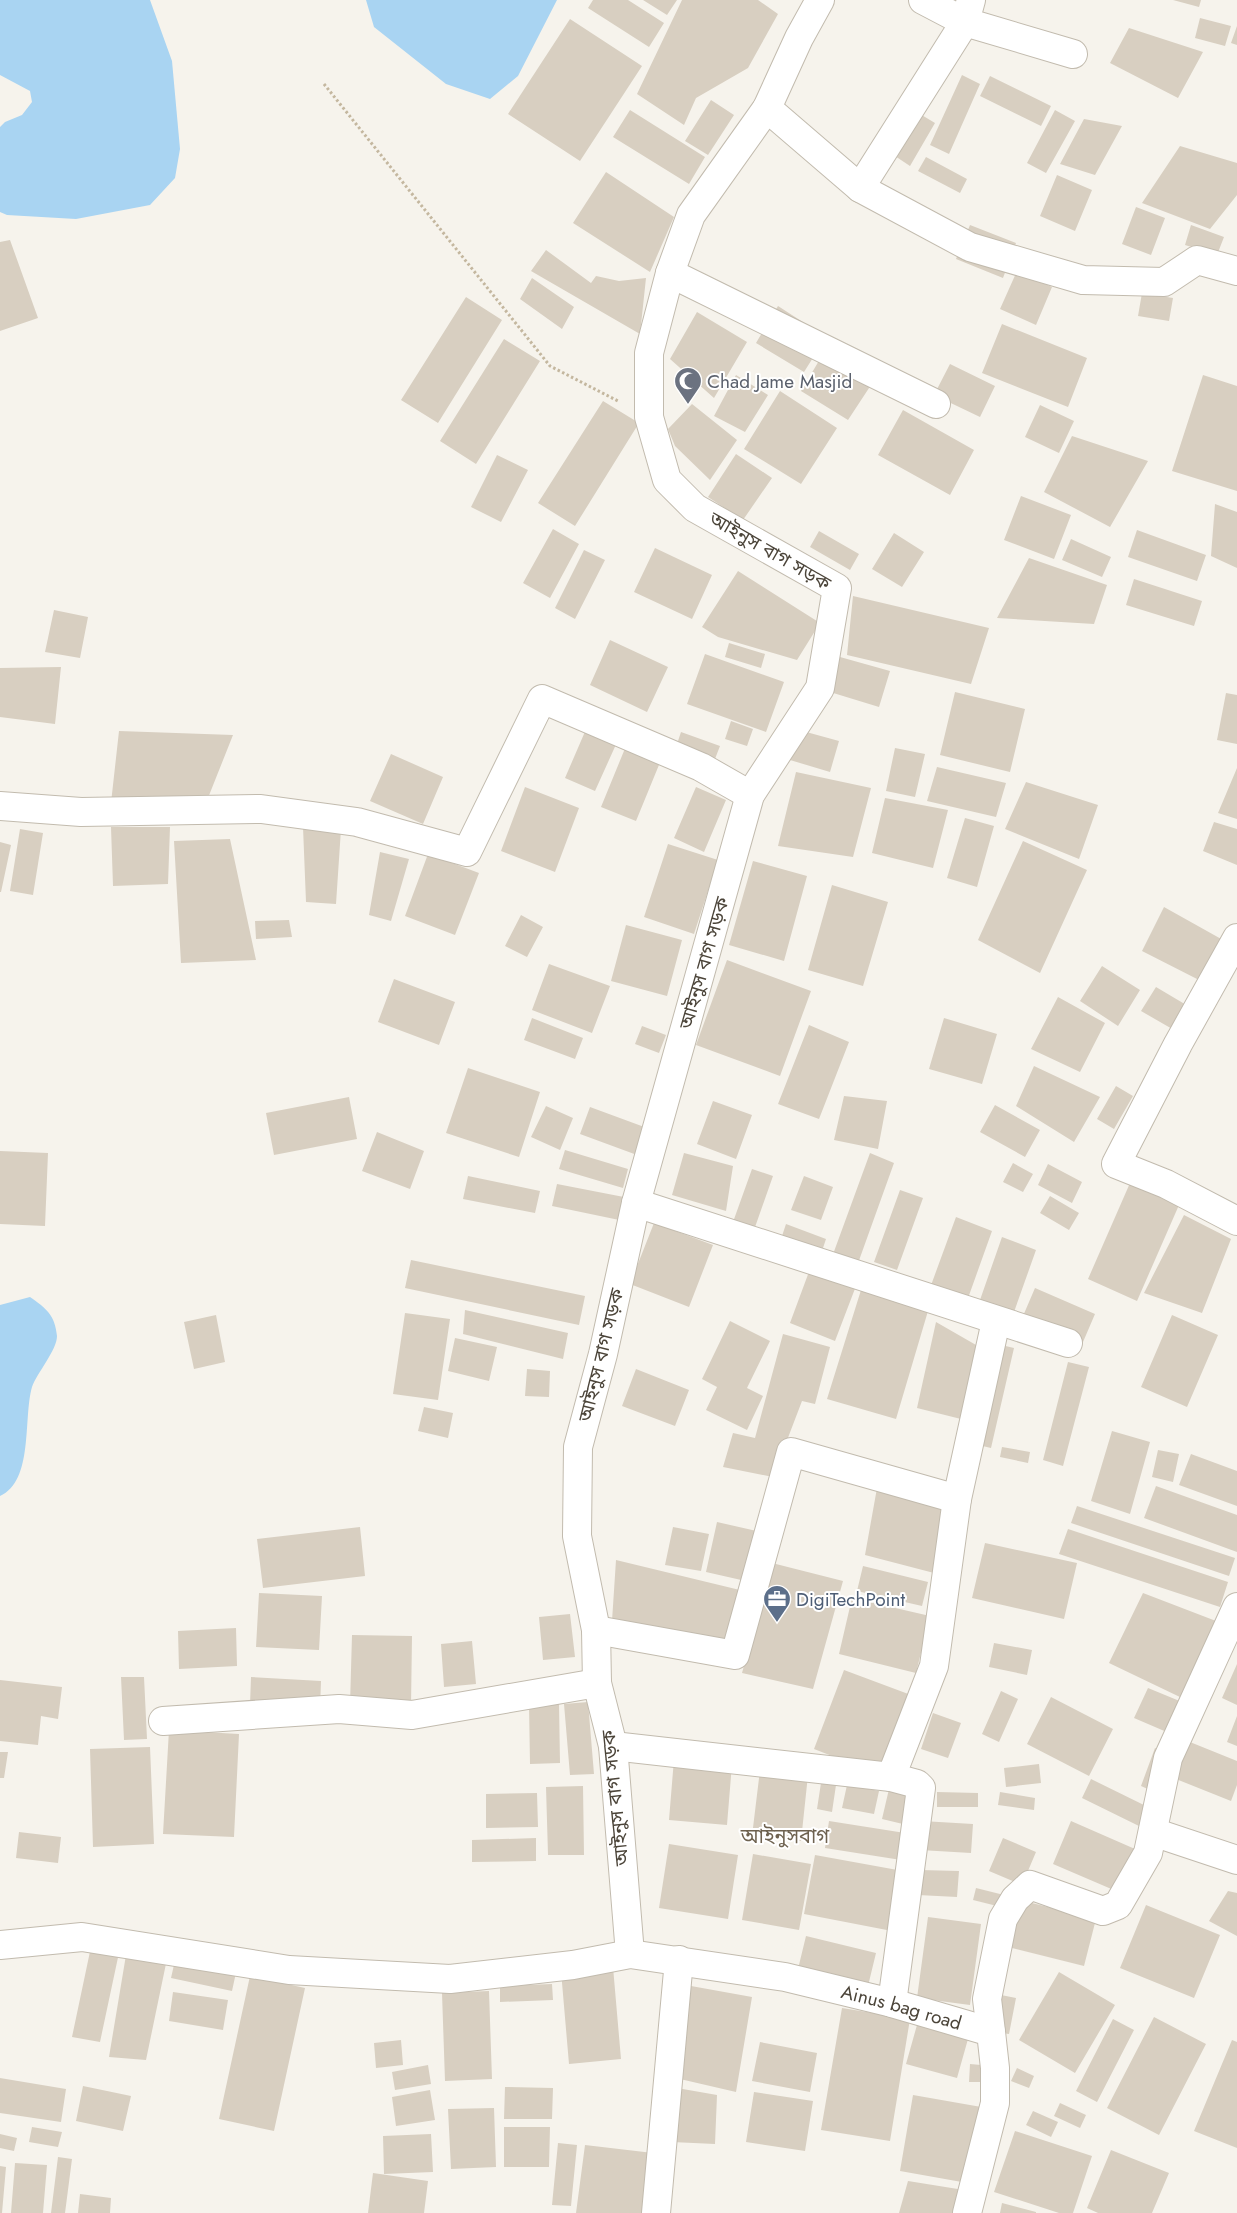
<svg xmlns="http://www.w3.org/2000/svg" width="1237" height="2213" font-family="Jost,'Noto Sans Bengali',sans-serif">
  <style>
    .water { fill: #a9d4f2 }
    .building { fill: #d8cfc1 }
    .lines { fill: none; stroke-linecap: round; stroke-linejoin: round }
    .minor-casing { stroke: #c2bbae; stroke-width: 30 }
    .path { stroke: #c4b79f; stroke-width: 3; stroke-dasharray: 2.5 2.5; stroke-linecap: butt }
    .minor { stroke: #fff; stroke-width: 28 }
    .labels { text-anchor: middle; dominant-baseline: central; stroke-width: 4; stroke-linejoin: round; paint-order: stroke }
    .worship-label { font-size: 19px; fill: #5b616d; stroke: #fff; text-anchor: start }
    .street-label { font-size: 19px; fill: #4b4439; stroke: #fff }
    .service-label { font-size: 19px; fill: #4e5e75; stroke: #fff; text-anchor: start }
    .neighbourhood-label { font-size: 20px; fill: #6e6250; stroke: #fff }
  </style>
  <rect width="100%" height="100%" fill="#f6f3ec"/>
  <path class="water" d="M0 0H150L172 61 180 149 175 178 150 205 76 219 7 215 0 212V127L5 122 22 115 32 102 30 91 0 75Z
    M366 0H557L518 76 490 99 446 84 374 27Z
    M30 1297C46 1308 55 1315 57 1336 57 1350 37 1373 32 1387 23 1418 34 1481 0 1496V1305Z"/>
  <path class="building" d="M593 0H628L664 23 649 47 588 8Z
    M643 0H677L667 15Z
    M682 0H758L778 14 748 68 696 98 684 125 637 94Z
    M1173 0H1201L1199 7Z
    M1200 18 1231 26 1225 46 1195 38Z
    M570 19 642 66 580 161 508 114Z
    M1237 26V45L1231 43Z
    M1129 28 1203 52 1178 98 1110 63Z
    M962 75 980 84 949 154 930 145Z
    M990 76 1051 106 1041 126 980 96Z
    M711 100 734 115 708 155 685 141Z
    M630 110 705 157 689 184 613 137Z
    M1055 110 1075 121 1046 173 1027 163Z
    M920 114 935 123 910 166 895 156Z
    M1084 119 1122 126 1095 175 1060 164Z
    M1180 146 1237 163V195L1210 229 1142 203Z
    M926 157 967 179 960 193 918 171Z
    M606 172 674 217 650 272 573 223Z
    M1057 175 1092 190 1075 231 1040 216Z
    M1136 207 1165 218 1151 255 1122 244Z
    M970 225 1016 243 1003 278 956 259Z
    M1191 225 1224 237 1217 255 1185 245Z
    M10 240 38 318 0 331V242Z
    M546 250 591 283 596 276 619 281 646 278 640 334 531 271Z
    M1017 271 1052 287 1036 325 1000 309Z
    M532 278 574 307 562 329 520 299Z
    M1142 293 1173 298 1169 321 1138 316Z
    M466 297 502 320 438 423 401 400Z
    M778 306 826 337 804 372 756 343Z
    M697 312 747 342 714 398 670 359Z
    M1002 324 1087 358 1068 407 982 373Z
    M504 339 540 361 476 464 440 441Z
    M823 354 871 385 848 420 801 391Z
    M950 364 995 386 980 417 934 395Z
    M736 375 768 395 745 432 714 416Z
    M1203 375 1237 386V491L1172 471Z
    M780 391 837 428 801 484 744 449Z
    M603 401 639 423 575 526 538 503Z
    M692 404 737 440 710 480 675 446 668 429Z
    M1040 405 1074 421 1059 453 1025 437Z
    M903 410 974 450 950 495 878 455Z
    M1072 436 1148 461 1110 527 1044 492Z
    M736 454 772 478 743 520 708 497Z
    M497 455 528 470 501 522 471 507Z
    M1021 496 1071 515 1054 559 1004 540Z
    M1215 504 1237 512V568L1211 556Z
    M553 529 579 544 550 598 523 583Z
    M1137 530 1206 555 1197 581 1128 557Z
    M819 531 859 554 850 570 810 547Z
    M894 533 924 552 902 587 872 569Z
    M1071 539 1111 557 1102 577 1062 560Z
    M655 548 712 575 692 619 634 592Z
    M584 550 605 560 575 619 555 608Z
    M1029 558 1107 585 1094 624 997 618Z
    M738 571 820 623 797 660 718 637 702 627Z
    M1134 579 1202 601 1194 626 1126 605Z
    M853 596 989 628 971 684 847 655Z
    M54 610 88 617 80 658 45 652Z
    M610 640 668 667 647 712 590 685Z
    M729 643 765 654 761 668 725 657Z
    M705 654 784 682 766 732 687 704Z
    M840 657 890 671 879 707 830 692Z
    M61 667 55 724 0 717V668Z
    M955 692 1025 709 1010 772 940 755Z
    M1226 693 1237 695V744L1217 740Z
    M731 721 753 729 747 746 725 739Z
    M587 727 618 740 595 791 565 778Z
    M799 730 839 741 830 772 790 760Z
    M119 731 233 735 206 803H111Z
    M681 732 720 746 713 764 675 750Z
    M626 746 661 760 636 821 601 807Z
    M895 748 925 754 915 797 886 791Z
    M391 754 443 777 423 824 370 801Z
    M937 767 1006 783 996 817 927 801Z
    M1237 768V819L1218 813Z
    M796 772 871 788 853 857 778 846Z
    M1026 782 1098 805 1079 859 1005 829Z
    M525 787 579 808 555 872 501 851Z
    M696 787 726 800 704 852 674 838Z
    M885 798 948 810 933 868 872 853Z
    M965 818 994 826 977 887 947 878Z
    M1214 822 1237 829V865L1203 851Z
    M111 827H170L168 884 113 886Z
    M303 827 341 829 336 904 306 902Z
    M20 829 43 833 33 895 10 891Z
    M230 839 256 960 181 963 174 841Z
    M1023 841 1087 870 1040 973 978 940Z
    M0 842 11 845 1 892H0Z
    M668 844 718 860 694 934 644 917Z
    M380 852 409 859 391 921 369 915Z
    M428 854 479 873 455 935 405 916Z
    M753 861 807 876 784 961 729 945Z
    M832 885 888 902 863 986 808 970Z
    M1164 907 1223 940 1199 980 1142 951Z
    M521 915 543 927 527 957 505 946Z
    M289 920 292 937 256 939 255 921Z
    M626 925 682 940 667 996 611 981Z
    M727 960 811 991 780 1076 696 1045Z
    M549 964 610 986 592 1033 532 1010Z
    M1102 966 1140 990 1118 1026 1080 1001Z
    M394 979 455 1002 439 1045 378 1022Z
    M1156 987 1188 1006 1174 1030 1141 1011Z
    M1058 997 1105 1023 1080 1072 1031 1049Z
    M532 1018 583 1038 575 1059 524 1040Z
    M944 1018 997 1034 982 1084 929 1069Z
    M809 1025 849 1042 819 1119 778 1104Z
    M642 1026 666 1035 659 1053 635 1044Z
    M1034 1066 1100 1097 1074 1142 1016 1106Z
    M468 1068 540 1092 519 1157 446 1133Z
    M1116 1086 1133 1096 1114 1129 1097 1119Z
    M844 1096 887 1101 878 1149 834 1140Z
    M349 1097 357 1139 274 1155 266 1113Z
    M713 1101 752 1115 736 1159 697 1144Z
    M995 1105 1040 1130 1025 1157 980 1132Z
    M546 1106 573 1118 560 1150 531 1137Z
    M590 1107 647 1128 637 1155 580 1134Z
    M377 1132 424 1151 410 1189 362 1171Z
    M565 1150 628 1169 623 1188 559 1169Z
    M0 1151 48 1153 45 1226 0 1224Z
    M684 1153 733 1166 726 1211 672 1195Z
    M870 1153 894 1163 857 1266 832 1257Z
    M1013 1163 1033 1174 1023 1192 1003 1182Z
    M1048 1164 1082 1182 1072 1203 1038 1185Z
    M752 1169 773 1176 754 1230 733 1222Z
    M468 1176 540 1191 535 1213 463 1199Z
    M804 1176 833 1187 821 1220 791 1210Z
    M1130 1183 1179 1205 1137 1301 1088 1279Z
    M557 1184 629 1198 624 1221 552 1206Z
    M900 1190 923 1198 897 1270 874 1262Z
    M1050 1196 1079 1213 1069 1230 1040 1213Z
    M1184 1215 1231 1239 1202 1313 1144 1293Z
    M956 1217 992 1231 967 1301 930 1288Z
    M654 1223 713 1245 689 1307 630 1284Z
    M786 1224 826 1239 820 1257 780 1242Z
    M1002 1237 1036 1250 1014 1312 980 1300Z
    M411 1260 585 1296 579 1325 405 1288Z
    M810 1269 856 1286 835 1341 790 1323Z
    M1035 1288 1095 1314 1083 1342 1023 1316Z
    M861 1290 928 1311 896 1419 827 1399Z
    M465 1310 568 1333 563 1359 463 1334Z
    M405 1313 450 1319 438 1400 393 1394Z
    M216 1315 225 1362 194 1369 184 1322Z
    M1172 1315 1218 1335 1187 1407 1141 1387Z
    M730 1321 770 1341 747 1388 763 1396 747 1430 706 1410 717 1387 702 1379Z
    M936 1322 983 1349 965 1420 917 1408Z
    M783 1334 830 1347 815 1404 802 1401 773 1477 723 1467 733 1433 755 1438Z
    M455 1338 497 1347 489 1381 448 1371Z
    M997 1344 1014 1348 991 1448 974 1444Z
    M1068 1362 1089 1367 1063 1466 1043 1460Z
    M527 1369 550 1371 549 1397 525 1396Z
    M636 1369 689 1390 675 1426 622 1406Z
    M424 1407 453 1413 448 1438 418 1431Z
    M1112 1431 1150 1442 1130 1514 1091 1501Z
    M1002 1447 1030 1452 1028 1463 1000 1457Z
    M1158 1450 1179 1454 1173 1482 1152 1477Z
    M1191 1454 1237 1471V1506L1179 1485Z
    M1156 1486 1237 1515V1552L1144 1518Z
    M877 1488 946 1510 934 1573 865 1555Z
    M1077 1506 1235 1558 1229 1576 1071 1523Z
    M717 1522 761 1532 750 1582 706 1572Z
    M360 1527 365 1576 263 1588 257 1539Z
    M673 1527 709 1534 701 1571 665 1565Z
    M1068 1529 1228 1582 1220 1607 1059 1554Z
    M985 1543 1077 1563 1064 1619 972 1598Z
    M616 1560 744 1591 732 1646 612 1621Z
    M772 1563 843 1581 813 1689 742 1673Z
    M863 1566 928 1582 922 1606 857 1591Z
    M259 1593 322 1596 319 1650 256 1647Z
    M1143 1593 1216 1621 1182 1698 1109 1663Z
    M852 1598 930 1616 916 1673 839 1654Z
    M570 1614 575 1657 543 1660 539 1617Z
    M236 1628 237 1666 179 1669 178 1631Z
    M352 1635 412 1636 411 1706 350 1705Z
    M472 1641 476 1684 444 1687 441 1644Z
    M994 1643 1032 1650 1027 1675 989 1667Z
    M1237 1664V1705L1222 1698Z
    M844 1670 911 1695 881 1775 814 1749Z
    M121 1677H144L147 1739 124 1740Z
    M251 1677 321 1681 320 1709 250 1705Z
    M0 1680 62 1687 58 1719 41 1716 38 1745 0 1741Z
    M1148 1688 1182 1702 1169 1733 1134 1718Z
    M1001 1691 1018 1699 999 1742 982 1734Z
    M1051 1697 1113 1729 1089 1776 1027 1744Z
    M588 1702 594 1774 570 1775 564 1704Z
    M529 1704H559L560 1763 530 1764Z
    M933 1713 961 1723 948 1758 921 1749Z
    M1237 1716V1746L1227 1742Z
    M169 1730 239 1734 234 1837 163 1834Z
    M1185 1740 1237 1761V1785L1231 1801 1171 1777Z
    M150 1747 154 1844 93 1847 90 1749Z
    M1155 1748 1164 1752 1150 1790 1141 1786Z
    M0 1752H8L4 1778H0Z
    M674 1759 732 1764 727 1825 669 1820Z
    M1039 1764 1041 1783 1006 1787 1004 1768Z
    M760 1770 808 1775 801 1841 752 1836Z
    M1091 1779 1150 1808 1141 1827 1082 1798Z
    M821 1783 836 1785 832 1812 817 1809Z
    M847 1785 879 1791 874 1814 842 1808Z
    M583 1786 584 1855H548L546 1787Z
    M889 1789 915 1795 907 1825 882 1819Z
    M937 1792 978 1793V1807H937Z
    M1000 1792 1035 1798 1034 1810 998 1805Z
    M537 1793 538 1827 486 1828V1794Z
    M829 1821 905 1833 901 1860 825 1848Z
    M922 1821 973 1824 971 1853 920 1850Z
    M1071 1821 1135 1849 1116 1891 1053 1864Z
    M19 1832 61 1837 58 1863 16 1858Z
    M536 1838V1861L472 1862V1840Z
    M1003 1838 1036 1852 1022 1885 989 1871Z
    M669 1844 738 1855 728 1919 659 1908Z
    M753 1854 811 1864 799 1930 742 1920Z
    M815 1855 903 1871 892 1931 804 1914Z
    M920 1870 959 1871 957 1897 918 1895Z
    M976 1888 1008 1896 1005 1908 973 1900Z
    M1228 1891 1237 1893V1936L1209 1921Z
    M1020 1900 1096 1919 1084 1966 1008 1947Z
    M1146 1905 1220 1935 1194 1998 1120 1968Z
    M928 1917 981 1924 970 2005 917 1998Z
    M806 1936 876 1953 868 1986 798 1969Z
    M92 1942 120 1948 100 2042 72 2037Z
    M127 1949 168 1954 146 2060 109 2057Z
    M176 1956 237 1968 232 1991 171 1978Z
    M613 1967 621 2059 569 2064 561 1971Z
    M1059 1972 1115 2005 1075 2073 1019 2040Z
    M250 1976 305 1988 274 2131 219 2119Z
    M552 1984 553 2000 500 2002V1986Z
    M691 1986 752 1997 736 2092 680 2079Z
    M489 1991 492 2079 445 2081 442 1993Z
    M173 1992 228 2000 223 2030 169 2021Z
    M1001 1995 1016 1998 1009 2034 994 2032Z
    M842 2008 910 2019 890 2141 821 2130Z
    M1154 2017 1206 2044 1159 2135 1107 2108Z
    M1113 2019 1134 2030 1097 2102 1076 2091Z
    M917 2025 968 2039 957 2078 906 2064Z
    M401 2040 403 2065 376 2068 374 2043Z
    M1232 2040 1237 2042V2148L1194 2131Z
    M760 2042 817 2053 810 2092 752 2081Z
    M970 2064 981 2065V2082H969Z
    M428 2065 431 2084 395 2090 392 2072Z
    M1017 2068 1034 2076 1029 2088 1011 2081Z
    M0 2078 66 2089 61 2122 0 2113Z
    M83 2086 131 2096 123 2131 76 2121Z
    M505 2087 553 2088 552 2119H504Z
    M677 2088 717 2095 715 2144 672 2142Z
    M430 2090 435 2120 396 2126 392 2097Z
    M754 2092 813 2101 805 2151 746 2142Z
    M913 2095 987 2108 973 2184 900 2171Z
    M1060 2103 1086 2115 1080 2128 1054 2116Z
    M494 2108 496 2167 451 2169 448 2109Z
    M1033 2111 1058 2122 1051 2137 1026 2125Z
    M32 2127 62 2132 58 2147 29 2142Z
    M504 2127H550L549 2167H504Z
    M1015 2131 1092 2156 1073 2213H1059L994 2192Z
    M0 2134 17 2138 14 2151 0 2148Z
    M431 2134 433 2172 384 2174 383 2136Z
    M558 2143 577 2145 571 2206 552 2205Z
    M585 2145 653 2153 645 2213H576Z
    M1111 2150 1169 2173 1152 2213H1098L1087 2208Z
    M58 2157 72 2159 65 2213H51Z
    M15 2163 47 2165 43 2213H11Z
    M0 2166 6 2167 2 2213H0Z
    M373 2173 428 2181 424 2213H368Z
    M908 2181 964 2190 957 2213H899Z
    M80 2194 111 2198 110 2213H78Z
    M1002 2203 1036 2212V2213H1000Z"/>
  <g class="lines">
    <defs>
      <g id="minor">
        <path d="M923 0 965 22 1073 54"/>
        <path d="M767 108 860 188 970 247 1083 280 1164 282 1197 260 1237 271"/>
        <path d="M860 188 965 22 971 0"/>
        <path d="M670 273 936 404"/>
        <path d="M0 806 81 812 261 809 357 822 467 852 542 699 701 767 750 795"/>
        <path d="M1237 938 1178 1044 1116 1164 1166 1184 1237 1221"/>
        <path d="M636 1203 1068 1343"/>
        <path d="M596 1630 735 1655 791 1452 957 1499"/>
        <path d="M163 1721 339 1709 412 1715 597 1683"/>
        <path d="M613 1746 891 1777 934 1666 957 1499 996 1321"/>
        <path d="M891 1777 917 1784 921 1788 892 2003"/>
        <path d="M1153 1832 1237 1860"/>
        <path id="s1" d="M0 1945 82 1937 289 1970 450 1979 573 1965 630 1954 785 1977 892 2003 991 2032 995 2068V2103L967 2213"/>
        <path d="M630 1954 613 1746 597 1683 596 1630 577 1536 578 1447 603 1354 636 1203 750 795 820 688 837 588 695 508 667 480 649 417V353L670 273 691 215 767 108 799 38 820 0"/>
        <path d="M991 2032 987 1999 1003 1919 1015 1899 1030 1885 1103 1911 1118 1905 1148 1853 1168 1758 1237 1607"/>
        <path d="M656 2213 679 1960"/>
      </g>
    </defs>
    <use href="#minor" class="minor-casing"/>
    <path class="path" d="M324 84 550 366 618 401"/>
    <use href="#minor" class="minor"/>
  </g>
  <defs>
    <symbol id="mosque-pin" viewBox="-11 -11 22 30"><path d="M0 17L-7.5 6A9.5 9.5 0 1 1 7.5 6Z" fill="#6b7280" stroke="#fff"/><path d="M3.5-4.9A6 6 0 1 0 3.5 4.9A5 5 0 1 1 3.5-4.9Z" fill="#fff"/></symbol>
    <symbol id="office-pin" viewBox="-11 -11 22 30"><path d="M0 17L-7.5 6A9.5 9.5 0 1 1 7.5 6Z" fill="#5c6f8a" stroke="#fff"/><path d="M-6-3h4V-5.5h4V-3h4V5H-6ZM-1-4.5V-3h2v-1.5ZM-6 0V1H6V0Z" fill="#fff"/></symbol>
  </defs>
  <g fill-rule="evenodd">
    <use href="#mosque-pin" x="672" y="365" width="32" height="43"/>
    <use href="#office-pin" x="761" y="1583" width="32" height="43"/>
  </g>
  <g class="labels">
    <g class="worship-label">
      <text x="707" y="381">Chad Jame Masjid</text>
    </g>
    <g class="street-label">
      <text transform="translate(770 551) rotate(30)">আইনুস বাগ সড়ক</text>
      <text transform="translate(704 963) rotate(-74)">আইনুস বাগ সড়ক</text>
      <text transform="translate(601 1355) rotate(-76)">আইনুস বাগ সড়ক</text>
      <text transform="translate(615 1798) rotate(-96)">আইনুস বাগ সড়ক</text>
      <text stroke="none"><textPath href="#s1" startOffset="912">Ainus bag road</textPath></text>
    </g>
    <g class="service-label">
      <text x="796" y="1599">DigiTechPoint</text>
    </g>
    <g class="neighbourhood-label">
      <text x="785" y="1836">আইনুসবাগ</text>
    </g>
  </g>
</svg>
